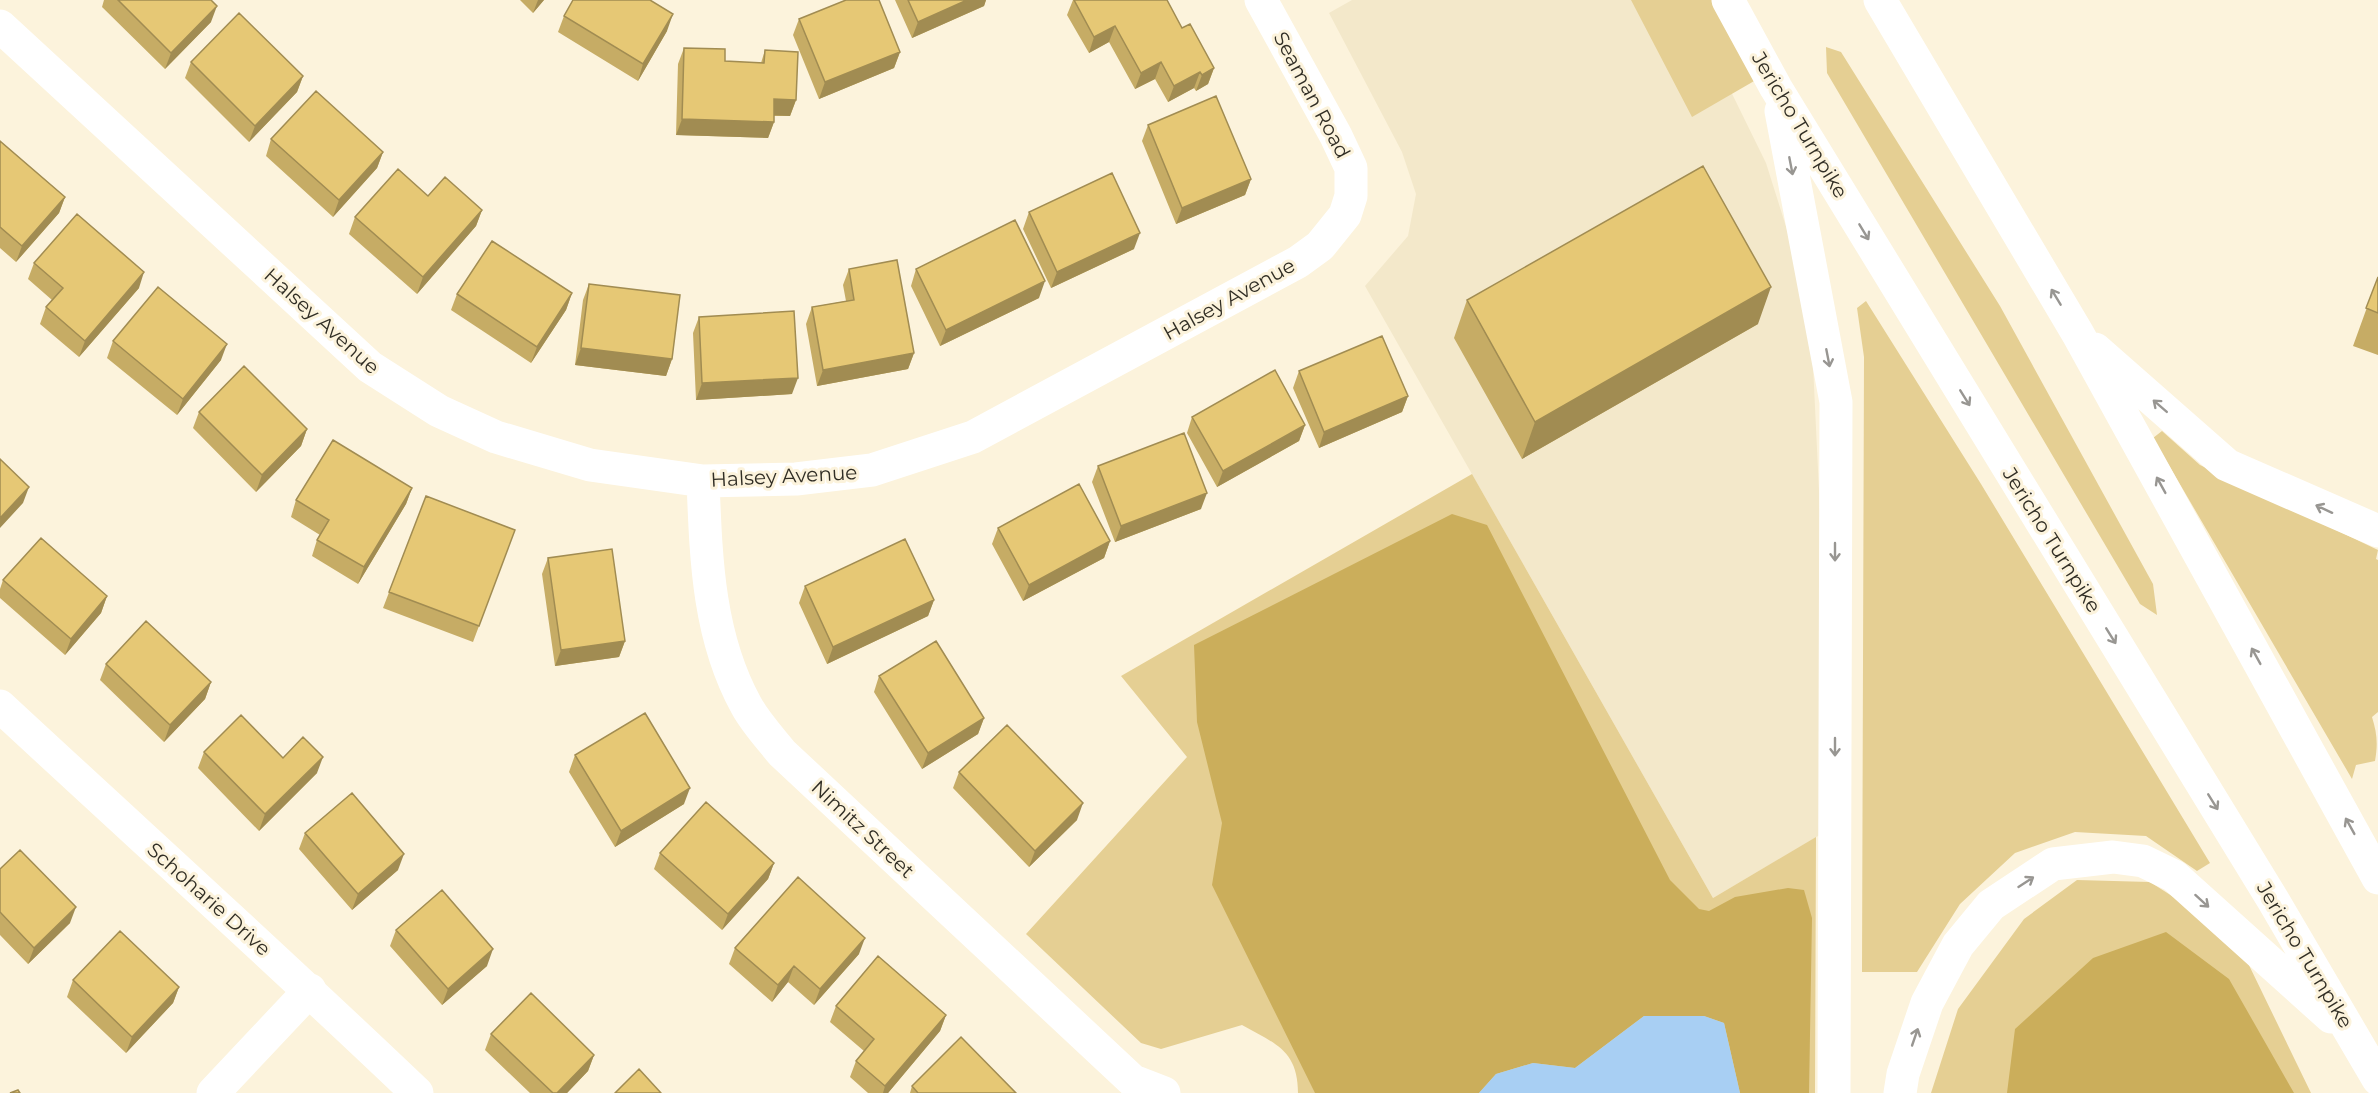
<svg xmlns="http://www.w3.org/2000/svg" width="2378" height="1093" font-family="Montserrat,sans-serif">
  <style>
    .built { fill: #f3e8ca }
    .green { fill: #e5cf93 }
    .forest { fill: #cbae5b }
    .water { fill: #a8cff3 }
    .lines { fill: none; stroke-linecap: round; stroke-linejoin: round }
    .street { stroke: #fff; stroke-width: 33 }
    .primary { stroke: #fff; stroke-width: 33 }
    .wall { fill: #c6ac65 }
    .shaded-wall { fill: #a18c52 }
    .building { fill: #e6c875; stroke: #a18c52; stroke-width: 1.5 }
    .oneway { stroke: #989692 }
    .labels { text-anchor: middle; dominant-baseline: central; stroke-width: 6; stroke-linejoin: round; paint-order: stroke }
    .street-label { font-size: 20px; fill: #312e25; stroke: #fcf3dc }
  </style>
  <rect width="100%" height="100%" fill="#fcf3dc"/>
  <path class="built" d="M1352 0H1686L1766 163 1794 252 1813 365 1835 826 1713 898 1365 286 1408 236 1416 194 1402 152 1329 13Z"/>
  <path class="green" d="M1631 0H1728L1768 73 1692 117Z
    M1826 47 1841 52 2000 306 2153 584 2157 615 2140 604 1827 73Z
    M1866 301 1981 484 2210 863 2197 871 2146 836 2075 832 2015 853 1960 904 1917 972H1862L1864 357 1857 308Z
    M2162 431 2200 465 2378 550 2376 559 2378 560V712L2372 717C2377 733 2378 744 2375 761L2356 765 2352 779 2153 438Z
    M1472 474 1713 898 1816 837 1815 1093H1298C1298 1050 1274 1043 1242 1025L1161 1049 1141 1043 1026 934 1187 757 1121 676Z
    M2077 880 2150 882 2205 917 2246 959 2311 1093H1931L1958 1009 2024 919Z"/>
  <path class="forest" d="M1452 514 1487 525 1670 880 1699 909 1709 911 1735 897 1788 888 1804 890 1812 918 1809 1093H1740L1724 1023 1704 1016H1644L1575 1068 1533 1063 1496 1074 1479 1093H1315L1212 885 1222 823 1197 722 1194 645Z
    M2166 932 2229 979 2294 1093H2007L2015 1029 2093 958Z"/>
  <path class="water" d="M1644 1016H1704L1724 1023 1740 1093H1479L1496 1074 1533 1063 1575 1068Z"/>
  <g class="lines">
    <path class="street" d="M0 26 370 367 439 411 496 437 590 465 703 481 796 479 872 470 973 437 1298 262 1320 246 1345 215 1351 196V168L1336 136 1261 0
      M703 481C706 558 708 636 746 705 755 722 770 738 782 753L1133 1081 1164 1093
      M0 706C139 835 280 962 417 1093
      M213 1093 310 990"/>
    <path class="primary" d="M1728 0 1776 88 2273 900 2378 1079
      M1880 0 2078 334 2378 878
      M1781 111 1836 402 1834 1093
      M2095 349 2227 465 2378 531
      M1900 1093 1903 1074 1927 1003 1958 945 1991 905 2053 864 2113 857 2143 861 2174 876 2331 1017"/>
  </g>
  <path class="wall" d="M104 0H211V22L165 69 102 7Z
    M520 0H544L533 13Z
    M895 0H986L984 6 912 38Z
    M1073 0H1168V2L1182 28 1214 68 1208 84 1196 91 1194 88 1168 102 1155 79 1135 89 1109 42 1089 53 1067 15Z
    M564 16 667 31 638 81 558 32Z
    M799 19 900 52 894 68 819 99 793 35Z
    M684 48 725 61 761 63 765 50 796 100 790 116H774V122L768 138 676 135 678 64Z
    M191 62 303 76 297 92 249 142 185 78Z
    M1148 125 1251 179 1245 195 1176 224 1142 141Z
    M271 139 383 152 377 168 333 217 266 156Z
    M0 141 65 197 59 213 16 262 0 248Z
    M428 196 482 210 476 226 417 294 349 234 355 217Z
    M1029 212 1134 249 1051 288 1023 229Z
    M34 263 139 288 79 357 40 324 46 307 52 300 28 279Z
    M849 269 914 353 908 369 817 386 806 324 812 307 846 301 843 285Z
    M916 269 1039 298 940 346 911 286Z
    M2378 277V355L2353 346Z
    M589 284 672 359 666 376 575 365 583 300Z
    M572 293 566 310 531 363 451 310 457 294Z
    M1467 300 1758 324 1522 459 1454 338Z
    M699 317 792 394 696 400 693 333Z
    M113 341 221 360 177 415 107 358Z
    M1299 371 1408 396 1402 412 1319 448 1293 388Z
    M199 412 307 429 301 446 256 492 193 428Z
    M1192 417 1305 425 1299 441 1217 487 1187 433Z
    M1098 466 1201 509 1115 542 1092 482Z
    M412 488 406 504 358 584 312 556 317 540 320 535 291 517 296 500Z
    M426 496 515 530 473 642 383 608Z
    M998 528 1110 541 1104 558 1023 601 992 544Z
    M548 558 625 641 619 657 555 666 542 574Z
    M3 580 107 596 101 613 65 655 0 598V589Z
    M805 586 934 600 928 616 827 664 799 603Z
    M106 664 211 682 205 699 164 742 100 680Z
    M879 676 984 718 978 734 922 769 874 692Z
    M204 752 317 773 259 831 198 768Z
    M575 755 684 804 615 847 569 772Z
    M959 772 1077 820 1029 867 953 788Z
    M305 833 398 870 352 910 299 849Z
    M660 853 774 863 768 879 722 930 654 869Z
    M0 869 70 923 28 964 0 935Z
    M396 930 487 966 442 1005 390 946Z
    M735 948 859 954 814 1005 788 982 772 1002 729 964Z
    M73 980 179 987 173 1003 126 1053 67 997Z
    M836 1006 946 1015 940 1031 888 1093H868L850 1077 856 1061 864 1051 830 1022Z
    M491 1034 594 1055 588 1071 567 1093H530L485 1050Z
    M912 1086 1016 1093H910Z"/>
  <path class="shaded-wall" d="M538 0H544L533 13Z
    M967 0H986L984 6 912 38 918 22Z
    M217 6 211 22 165 69 171 53Z
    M673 14 667 31 638 81 643 64Z
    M1115 26 1109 42 1089 53 1094 37Z
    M900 52 894 68 819 99 825 82Z
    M1161 62 1155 79 1135 89 1141 73Z
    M1214 68 1208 84 1196 91 1202 75Z
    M1200 72 1194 88 1168 102 1174 86Z
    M303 76 297 92 249 142 255 126Z
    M774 99 796 100 790 116 768 115Z
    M682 119 774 122 768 138 676 135Z
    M383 152 377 168 333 217 339 200Z
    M1251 179 1245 195 1176 224 1182 208Z
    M65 197 59 213 16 262 22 246Z
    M482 210 476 226 417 294 423 277Z
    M1140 233 1134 249 1051 288 1057 272Z
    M144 272 139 288 79 357 85 341Z
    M1045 281 1039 298 940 346 946 330Z
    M1771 287 1758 324 1522 459 1535 422Z
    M572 293 566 310 531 363 537 347Z
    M227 344 221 360 177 415 183 399Z
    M581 348 672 359 666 376 575 365Z
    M914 353 908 369 817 386 823 370Z
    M798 378 792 394 696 400 702 383Z
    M1408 396 1402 412 1319 448 1324 432Z
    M1305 425 1299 441 1217 487 1223 471Z
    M307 429 301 446 256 492 262 475Z
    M29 487 23 503 0 528V518Z
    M412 488 406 504 358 584 364 567Z
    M1207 493 1201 509 1115 542 1121 526Z
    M1110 541 1104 558 1023 601 1029 585Z
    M107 596 101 613 65 655 71 639Z
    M934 600 928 616 827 664 833 647Z
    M625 641 619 657 555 666 561 650Z
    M211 682 205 699 164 742 170 725Z
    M984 718 978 734 922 769 928 753Z
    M323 757 317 773 259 831 265 814Z
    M690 788 684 804 615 847 621 831Z
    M1083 803 1077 820 1029 867 1035 851Z
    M404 854 398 870 352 910 358 894Z
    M774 863 768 879 722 930 728 914Z
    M76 907 70 923 28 964 34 948Z
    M865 938 859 954 814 1005 820 989Z
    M493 949 487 966 442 1005 448 989Z
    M794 966 788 982 772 1002 778 985Z
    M179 987 173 1003 126 1053 132 1037Z
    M946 1015 940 1031 888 1093H883L885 1086Z
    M594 1055 588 1071 567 1093H557Z"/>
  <path class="building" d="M118 0H211L217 6 171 53Z
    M573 0H650L673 14 643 64 564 16Z
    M846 0H879L900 52 825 82 799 19Z
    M908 0H967L918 22Z
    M1074 0H1167L1182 28 1190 24 1214 68 1202 75 1200 72 1174 86 1161 62 1141 73 1115 26 1094 37Z
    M239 13 303 76 255 126 191 62Z
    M684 48 725 49V61L764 63 765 50 798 52 796 100 774 99V122L682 119Z
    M316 91 383 152 339 200 271 139Z
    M1216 96 1251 179 1182 208 1148 125Z
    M0 141 65 197 22 246 0 227Z
    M1703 166 1771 287 1535 422 1467 300Z
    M398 169 428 196 445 177 482 210 423 277 355 217Z
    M1112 173 1140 233 1057 272 1029 212Z
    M77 214 144 272 85 341 46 307 63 288 34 263Z
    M1015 220 1045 281 946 330 916 269Z
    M492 241 572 293 537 347 457 294Z
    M897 260 914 353 823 370 812 307 854 300 849 269Z
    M2378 277V313L2366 308Z
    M589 284 680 295 672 359 581 348Z
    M158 287 227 344 183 399 113 341Z
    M794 311 798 378 702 383 699 317Z
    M1382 336 1408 396 1324 432 1299 371Z
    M244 366 307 429 262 475 199 412Z
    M1275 370 1305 425 1223 471 1192 417Z
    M1184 433 1207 493 1121 526 1098 466Z
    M333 440 412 488 364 567 317 540 329 520 296 500Z
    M0 459 29 487 0 518Z
    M1079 484 1110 541 1029 585 998 528Z
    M426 496 515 530 479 626 389 592Z
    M41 538 107 596 71 639 3 580Z
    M905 539 934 600 833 647 805 586Z
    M612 549 625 641 561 650 548 558Z
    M146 621 211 682 170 725 106 664Z
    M936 641 984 718 928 753 879 676Z
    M645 713 690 788 621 831 575 755Z
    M241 715 283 758 303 737 323 757 265 814 204 752Z
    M1007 725 1083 803 1035 851 959 772Z
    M352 793 404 854 358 894 305 833Z
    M706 802 774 863 728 914 660 853Z
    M20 850 76 907 34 948 0 912V869Z
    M798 877 865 938 820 989 794 966 778 985 735 948Z
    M442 890 493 949 448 989 396 930Z
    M120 931 179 987 132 1037 73 980Z
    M878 956 946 1015 885 1086 856 1061 874 1039 836 1006Z
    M531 993 594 1055 557 1093H553L491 1034Z
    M961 1037 1016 1093H918L912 1086Z
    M639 1069 661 1093H615Z
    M18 1090 20 1093H10Z"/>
  <defs><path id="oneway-shaft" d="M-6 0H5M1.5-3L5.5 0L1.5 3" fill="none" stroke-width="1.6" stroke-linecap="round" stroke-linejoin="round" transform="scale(1.5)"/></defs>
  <g class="oneway">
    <use href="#oneway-shaft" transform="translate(1791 166) rotate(79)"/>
    <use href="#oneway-shaft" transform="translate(1864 232) rotate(59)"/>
    <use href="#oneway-shaft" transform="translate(2056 297) rotate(-121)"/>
    <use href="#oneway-shaft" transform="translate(1828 358) rotate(79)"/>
    <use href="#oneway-shaft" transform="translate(1965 398) rotate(58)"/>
    <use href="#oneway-shaft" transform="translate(2160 406) rotate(-139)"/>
    <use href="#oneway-shaft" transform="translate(2161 485) rotate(-119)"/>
    <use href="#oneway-shaft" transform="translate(2324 509) rotate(-155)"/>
    <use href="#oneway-shaft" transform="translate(1835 552) rotate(90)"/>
    <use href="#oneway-shaft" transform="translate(2111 636) rotate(58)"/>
    <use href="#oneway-shaft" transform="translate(2256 656) rotate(-119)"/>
    <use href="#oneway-shaft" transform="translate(1835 747) rotate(90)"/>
    <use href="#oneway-shaft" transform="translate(2213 802) rotate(58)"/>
    <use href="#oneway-shaft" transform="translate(2350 826) rotate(-119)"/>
    <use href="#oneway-shaft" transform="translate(2026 882) rotate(-33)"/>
    <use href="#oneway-shaft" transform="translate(2202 901) rotate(42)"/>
    <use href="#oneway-shaft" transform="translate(1915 1037) rotate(-71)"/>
  </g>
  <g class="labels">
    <g class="street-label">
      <text transform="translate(1312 95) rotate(62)">Seaman Road</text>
      <text transform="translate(1800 125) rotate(59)">Jericho Turnpike</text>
      <text transform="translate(1229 299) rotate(-29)">Halsey Avenue</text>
      <text transform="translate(322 321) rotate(42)">Halsey Avenue</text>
      <text transform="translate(784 476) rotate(-3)">Halsey Avenue</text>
      <text transform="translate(2052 540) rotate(58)">Jericho Turnpike</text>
      <text transform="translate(863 829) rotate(43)">Nimitz Street</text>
      <text transform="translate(209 899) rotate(42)">Schoharie Drive</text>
      <text transform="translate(2305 955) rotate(59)">Jericho Turnpike</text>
    </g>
  </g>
</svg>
